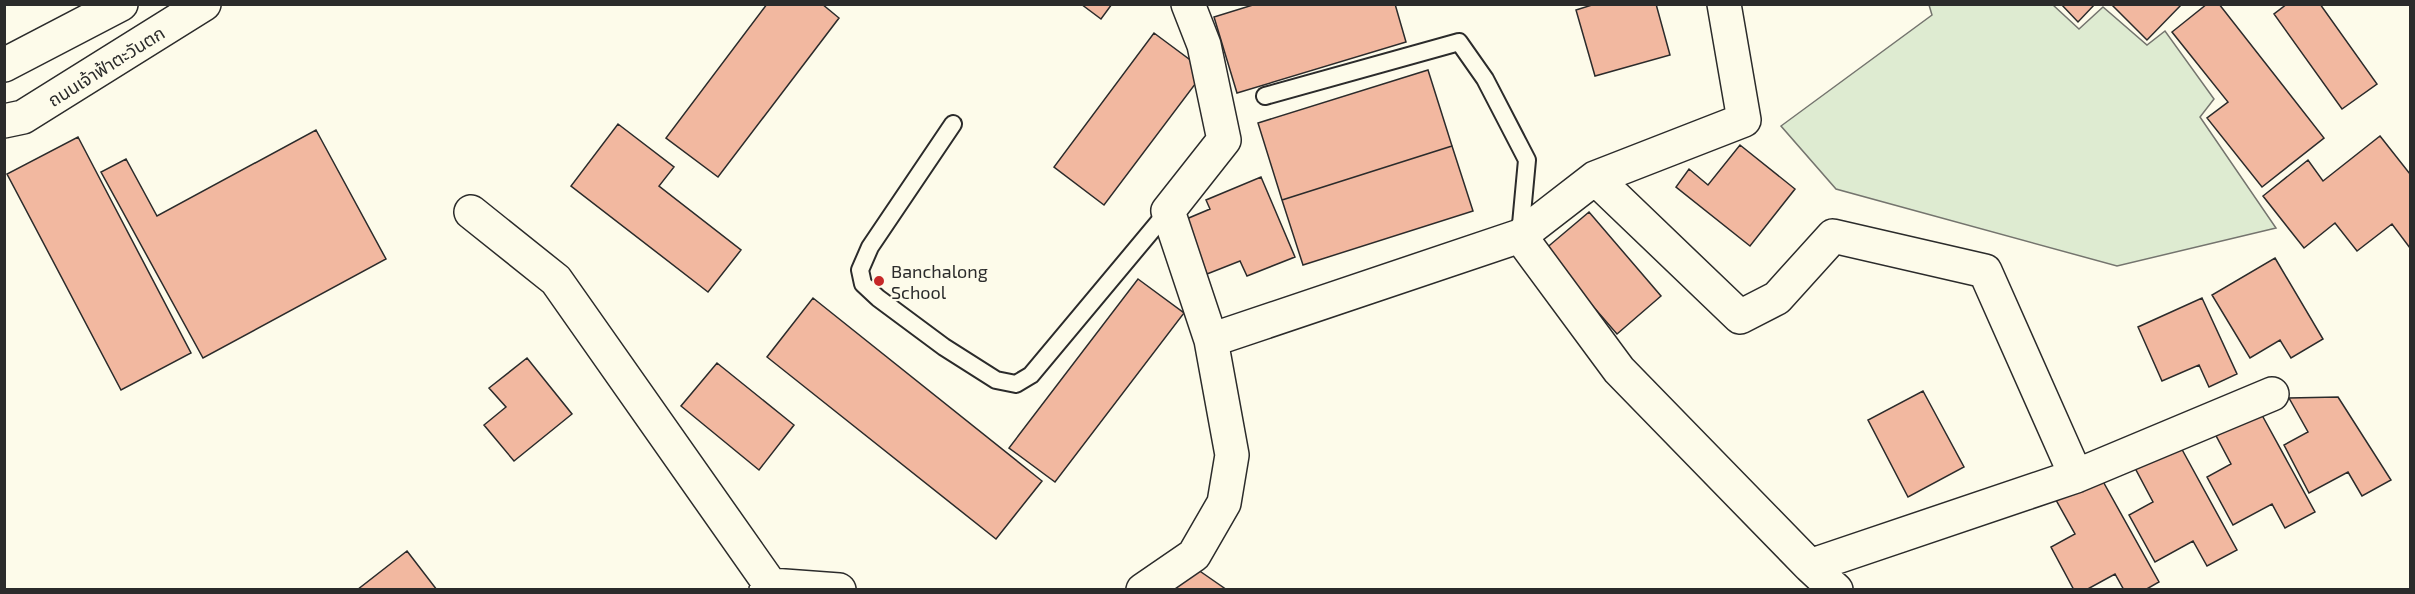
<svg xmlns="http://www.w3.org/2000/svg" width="2415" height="594" viewBox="0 0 2415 594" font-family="'Exo 2','Noto Sans Thai',sans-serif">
	<rect width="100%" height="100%" fill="#fdfbea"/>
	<path fill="#deebd1" stroke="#74746e" stroke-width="1.5" d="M1929,5H2053L2079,29L2103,7L2147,45L2165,31L2214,99L2200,117L2276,228L2117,266L1836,189L1781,126L1932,15Z"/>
	<path fill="#f2b8a0" stroke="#2b2b2b" stroke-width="1.5" d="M767,4H822L839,18L718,177L666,138Z
		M1081,4H1112L1101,19Z
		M1256,4H1395L1406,42L1237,93L1214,17Z
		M1595,4H1656L1670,55L1595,76L1576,10Z
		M2061,4H2095L2078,22Z
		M2111,4H2182L2147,40Z
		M2207,4H2219L2324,138L2262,187L2207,118L2228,102L2172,32Z
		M2287,4H2320L2377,84L2342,109L2274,14Z
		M1154,33L1205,71L1104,205L1054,167Z
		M1428,70L1452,146L1282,200L1258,123Z
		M618,124L674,167L659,186L741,250L708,292L571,186Z
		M316,130L386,259L203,358L101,172L126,159L157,216Z
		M2380,136L2410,174V248L2392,224L2357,251L2335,223L2304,248L2263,196L2308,160L2323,181Z
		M78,137L191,353L121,390L7,174Z
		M1740,145L1795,189L1750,246L1676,187L1689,169L1708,185Z
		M1452,146L1473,211L1303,265L1282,200Z
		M1261,177L1295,257L1247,276L1240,261L1207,274L1184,220L1210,209L1206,200Z
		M1589,212L1661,296L1617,334L1544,250Z
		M2275,258L2323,339L2291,358L2280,340L2250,358L2212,295Z
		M1138,279L1184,313L1055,482L1009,448Z
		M813,298L1042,481L996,539L767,357Z
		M2202,298L2237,374L2209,387L2199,365L2162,381L2138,327Z
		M527,358L572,414L514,461L484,425L506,407L489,388Z
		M717,363L794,425L759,470L681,406Z
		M1923,391L1964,467L1908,497L1868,420Z
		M2338,397L2391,480L2362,496L2348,472L2309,493L2284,445L2308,432L2289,398Z
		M2257,406L2315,512L2285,528L2272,504L2233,525L2207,477L2231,464L2213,430Z
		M2179,444L2237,550L2207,566L2193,541L2155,562L2129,515L2153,502L2135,468Z
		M2100,476L2159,582L2145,590H2124L2115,574L2086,590H2074L2051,547L2075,534L2056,500Z
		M407,551L437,590H357Z
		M1191,565L1227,590H1173Z"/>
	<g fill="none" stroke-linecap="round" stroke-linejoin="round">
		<defs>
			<path id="lane" d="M1265,96L1459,42L1485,79L1527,160L1520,235
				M953,124L870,247L860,270L863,284L878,298L944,347L996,380L1016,384L1031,375L1168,211"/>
			<path id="street" d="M1595,178L1740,317L1777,298L1833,236L1985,271L2076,476
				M471,212L556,280L774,590
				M1520,236L1619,370L1810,566L1836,590
				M1211,340L1520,236L1595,178L1744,120L1724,4
				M1810,566L2076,476L2272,394
				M766,590L771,585L839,590
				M1143,590L1194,555L1224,503L1232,455L1211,340L1168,211L1224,140L1204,45L1188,4"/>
			<path id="secondary" d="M4,65L121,4
				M4,121L23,117L204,4"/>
		</defs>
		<use href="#lane" stroke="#2b2b2b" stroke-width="20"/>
		<use href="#street" stroke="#2b2b2b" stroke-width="36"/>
		<use href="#secondary" stroke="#2b2b2b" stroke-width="36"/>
		<use href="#lane" stroke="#fdfbea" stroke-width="16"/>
		<use href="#street" stroke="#fdfbea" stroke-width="33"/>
		<use href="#secondary" stroke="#fdfbea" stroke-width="33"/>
	</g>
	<circle fill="#c62828" stroke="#fdfbea" stroke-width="2" cx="879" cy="281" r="6"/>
	<g text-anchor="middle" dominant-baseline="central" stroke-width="4.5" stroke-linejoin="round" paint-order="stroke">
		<g font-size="18" fill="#2b2b2b" stroke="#fdfbea">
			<text transform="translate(106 66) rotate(-32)">ถนนเจ้าฟ้าตะวันตก</text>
		</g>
		<g font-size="18" fill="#2b2b2b" stroke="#fdfbea" text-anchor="start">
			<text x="891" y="271">Banchalong<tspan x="891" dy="21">School</tspan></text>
		</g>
	</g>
	<rect width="2415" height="594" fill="none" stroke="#2b2b2b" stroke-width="12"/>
</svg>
